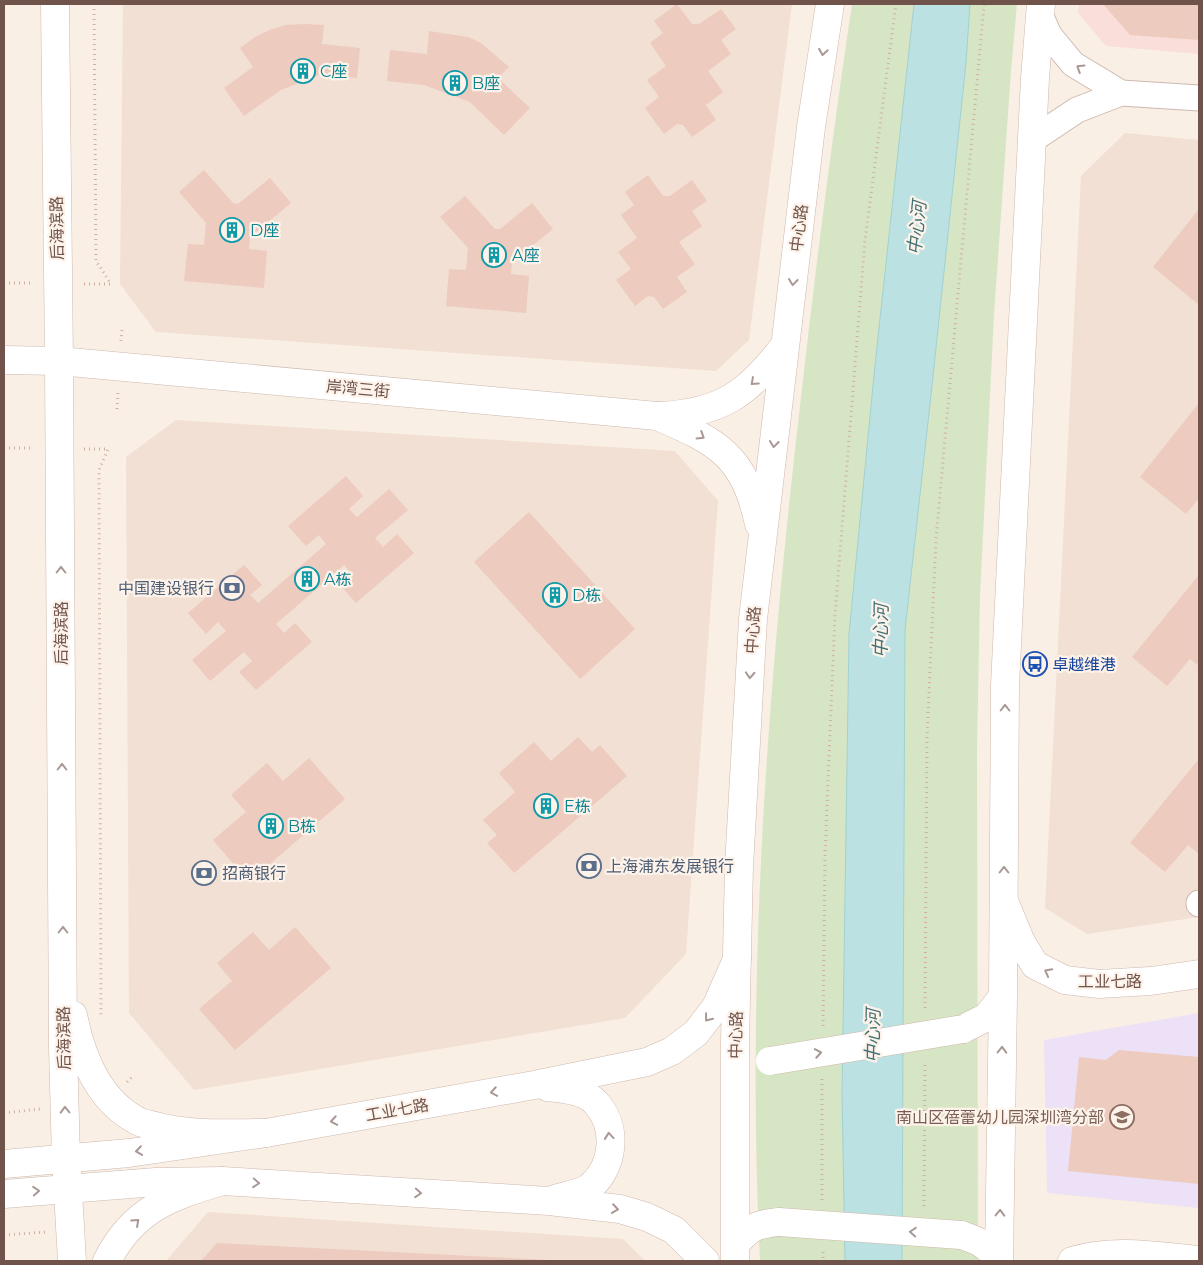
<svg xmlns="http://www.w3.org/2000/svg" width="1203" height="1265" viewBox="0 0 1203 1265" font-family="Montserrat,'Noto Sans SC',sans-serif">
	<rect width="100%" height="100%" fill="#faefe4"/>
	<path fill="#f1e0d3" d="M123,4H792L749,340L716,371L156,332L120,284Z
		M1125,133L1199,140V917L1087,934L1045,908L1081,176Z
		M176,420L675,451L718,501L686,954L625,1018L194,1090L129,1013L126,457Z
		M208,1212L623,1239L645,1261H166Z"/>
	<path fill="#f9ded9" d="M1079,4H1199V54L1106,46L1078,13Z"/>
	<path fill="#ece1f6" d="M1199,1013V1208L1047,1193L1044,1040Z"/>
	<path fill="#d6e6c4" d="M852,4H1017L1011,71L994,315L980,595L977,748L978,1261H760C746,976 767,690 800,406C815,272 832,138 852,4Z"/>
	<path fill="#bbe1e2" stroke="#a2d1d2" d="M914,4H970L966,63L932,386L905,630L902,1261H845L842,1094L849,634L875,365Z"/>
	<path fill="#edcbbe" d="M677,4L692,24H699L721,9L736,29L721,40L731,54L708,71L723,92L706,105L716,120L692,137L683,125L677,124L664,134L645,108L659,97L647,80L666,66L650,43L663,33L654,21Z
		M1103,4H1199V40L1130,35Z
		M305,24L324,25L322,44L360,48L357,78L319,75L281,90L244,116L224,88L253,67L240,48L255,37L272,29L286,25Z
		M429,31L468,37L481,43L509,67L498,78L530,108L504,135L470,102L424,85L387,81L390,50L427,54Z
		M204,170L233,203L238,204L270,178L291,203L250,237L249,249L267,251L264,288L184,281L188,244L204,245L206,223L179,192Z
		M648,175L663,196H670L692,180L707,201L692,211L702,226L679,242L695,264L677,277L687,292L663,309L654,297L648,296L635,306L616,280L631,269L618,252L637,238L621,215L634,205L625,192Z
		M465,196L495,229H500L532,203L553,229L512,262L511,274L529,276L526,313L446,306L449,269L466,270L468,248L440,217Z
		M1199,209V305L1153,267Z
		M1199,403V498L1186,514L1140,477Z
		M346,476L363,496L349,509L357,517L389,489L408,510L375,538L383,547L397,534L414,553L356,603L340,585L352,574L344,565L276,624L284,633L295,623L312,642L256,690L239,672L252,661L244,652L210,681L192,660L226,631L218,622L206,634L188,613L244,565L262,585L250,595L258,603L326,544L319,535L306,546L288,526Z
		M529,512L635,629L580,679L474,562Z
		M1199,575V666L1190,659L1167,686L1132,657Z
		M578,737L592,752L600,745L627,776L514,873L487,843L497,835L483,820L515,792L499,773L534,742L551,761Z
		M309,758L345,799L249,882L213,840L246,812L231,795L267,763L283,781Z
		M1199,759V854L1188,845L1165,872L1130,843Z
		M295,927L331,968L235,1050L199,1009L232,981L217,963L253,932L269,950Z
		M1119,1050L1199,1057V1184L1068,1171L1079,1057L1106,1060Z
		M217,1243L549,1260V1261H201Z"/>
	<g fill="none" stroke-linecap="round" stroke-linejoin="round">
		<defs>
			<path id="minor" d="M1040,14L1049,35L1073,64L1121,93
				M1032,140L1077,110L1121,93L1199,98
				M1199,903V904"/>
			<path id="tertiary" d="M4,360L59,361L657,416
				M1004,901L1021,942L1035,965L1065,980L1099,984L1151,981L1199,974
				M547,1087C563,1089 585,1090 596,1103C618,1127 614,1166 591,1186C585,1192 565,1196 555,1199
				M4,1164L129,1153L266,1133L534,1085L647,1062L672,1051L696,1033L716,1007L737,959
				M4,1194L156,1182L222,1181L549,1201L620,1209L647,1217L674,1230L705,1261
				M1072,1261C1112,1248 1158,1256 1199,1260"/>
			<path id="secondary" d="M55,4L59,361L63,1048L66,1158L72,1261
				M657,416C718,442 744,455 759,524
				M660,416C722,413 749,393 785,345
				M73,1015C81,1056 97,1099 136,1120C140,1123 146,1124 151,1125C188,1136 227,1133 266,1133
				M963,1029L987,1017L1003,996
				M961,1235C980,1241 988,1245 999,1261
				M735,1244C751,1227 756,1224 779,1222
				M107,1261C133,1209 170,1197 222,1181
				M735,1261V1043L739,866L753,619L811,127L830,4
				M999,1261L1003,996L1005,685L1035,78L1041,4"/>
		</defs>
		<use href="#minor" stroke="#cdb8af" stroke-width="27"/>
		<use href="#tertiary" stroke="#cdb8af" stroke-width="29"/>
		<use href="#secondary" stroke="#cfb7ac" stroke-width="29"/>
		<path stroke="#d1aea2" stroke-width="3" stroke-dasharray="1 4" stroke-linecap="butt" d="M94,4L96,261L111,284
			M4,283H33
			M84,284H110
			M121,341L122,329
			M117,409L118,392
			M4,448H33
			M84,449H108L99,470L101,1015
			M925,1008L927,737L936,539L984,4
			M823,1026L825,855L835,615L865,240L896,4
			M822,1079V1201
			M127,1082L132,1077
			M4,1113L40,1109
			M924,1206L925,1062
			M4,1235L46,1232
			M823,1252V1261"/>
		<use href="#minor" stroke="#fff" stroke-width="25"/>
		<use href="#tertiary" stroke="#fff" stroke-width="28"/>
		<use href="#secondary" stroke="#fff" stroke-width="28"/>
		<defs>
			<path id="secondary-bridge" d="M770,1061L963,1029
				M779,1222L961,1235"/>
		</defs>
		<use href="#secondary-bridge" stroke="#cfb7ac" stroke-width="29" stroke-linecap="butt"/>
		<use href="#secondary-bridge" stroke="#fff" stroke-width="28"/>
	</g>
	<defs><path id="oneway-chevron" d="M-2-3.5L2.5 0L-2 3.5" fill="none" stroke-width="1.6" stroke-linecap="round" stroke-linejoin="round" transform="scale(1.25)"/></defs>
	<g stroke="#a99894">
		<use href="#oneway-chevron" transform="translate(823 52) rotate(99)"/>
		<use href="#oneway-chevron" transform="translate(1080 68) rotate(-148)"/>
		<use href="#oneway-chevron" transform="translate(793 282) rotate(97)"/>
		<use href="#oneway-chevron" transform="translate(754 382) rotate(138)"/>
		<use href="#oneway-chevron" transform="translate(701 436) rotate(32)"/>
		<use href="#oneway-chevron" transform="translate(774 444) rotate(97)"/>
		<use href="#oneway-chevron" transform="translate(61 570) rotate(-90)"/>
		<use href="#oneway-chevron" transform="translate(750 675) rotate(93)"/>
		<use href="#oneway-chevron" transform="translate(1005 708) rotate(-90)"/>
		<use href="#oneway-chevron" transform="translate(62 767) rotate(-90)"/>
		<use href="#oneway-chevron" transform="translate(1004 870) rotate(-90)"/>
		<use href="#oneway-chevron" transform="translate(63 930) rotate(-90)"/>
		<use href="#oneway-chevron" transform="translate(1048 972) rotate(-152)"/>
		<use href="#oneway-chevron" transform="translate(708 1018) rotate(128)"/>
		<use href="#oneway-chevron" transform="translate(1002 1050) rotate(-89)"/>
		<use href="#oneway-chevron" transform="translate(818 1053) rotate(-10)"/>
		<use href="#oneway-chevron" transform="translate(494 1092) rotate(170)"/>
		<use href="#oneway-chevron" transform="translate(65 1110) rotate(-92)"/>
		<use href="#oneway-chevron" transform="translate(334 1121) rotate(170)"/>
		<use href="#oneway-chevron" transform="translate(609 1136) rotate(-95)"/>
		<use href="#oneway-chevron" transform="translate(139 1151) rotate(172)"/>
		<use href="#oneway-chevron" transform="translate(256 1183) rotate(4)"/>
		<use href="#oneway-chevron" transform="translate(36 1191) rotate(-5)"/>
		<use href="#oneway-chevron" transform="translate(418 1193) rotate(4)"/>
		<use href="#oneway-chevron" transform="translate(615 1209) rotate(8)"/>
		<use href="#oneway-chevron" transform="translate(1000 1213) rotate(-89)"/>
		<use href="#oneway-chevron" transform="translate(136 1222) rotate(-42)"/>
		<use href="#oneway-chevron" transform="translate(913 1232) rotate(-176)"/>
	</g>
	<defs>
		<symbol id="building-ring" viewBox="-11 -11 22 22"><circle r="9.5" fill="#fdf3ea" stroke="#0f9aa8" stroke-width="1.5"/><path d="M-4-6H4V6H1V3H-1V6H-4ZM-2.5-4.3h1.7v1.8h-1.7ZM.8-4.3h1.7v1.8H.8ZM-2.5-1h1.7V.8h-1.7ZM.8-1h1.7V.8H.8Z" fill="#0f9aa8"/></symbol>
		<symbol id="bank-ring" viewBox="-11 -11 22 22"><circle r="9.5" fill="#fdf3ea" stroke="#5c6f8a" stroke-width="1.5"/><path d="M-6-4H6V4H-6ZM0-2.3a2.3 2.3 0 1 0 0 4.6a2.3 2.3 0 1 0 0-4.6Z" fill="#5c6f8a"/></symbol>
		<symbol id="bus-ring" viewBox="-11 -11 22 22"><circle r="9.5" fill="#fdf3ea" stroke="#1a4fb4" stroke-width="1.5"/><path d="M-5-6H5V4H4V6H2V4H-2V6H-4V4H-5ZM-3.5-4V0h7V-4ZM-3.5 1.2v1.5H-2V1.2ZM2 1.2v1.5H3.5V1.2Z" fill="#1a4fb4"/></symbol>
		<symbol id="school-ring" viewBox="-11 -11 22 22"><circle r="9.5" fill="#fdf3ea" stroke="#8d6e63" stroke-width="1.5"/><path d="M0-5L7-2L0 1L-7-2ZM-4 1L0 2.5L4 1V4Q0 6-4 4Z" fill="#8d6e63"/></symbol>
	</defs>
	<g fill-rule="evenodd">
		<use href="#building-ring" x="289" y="57" width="28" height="28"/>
		<use href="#building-ring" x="441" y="69" width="28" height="28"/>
		<use href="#building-ring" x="218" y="216" width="28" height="28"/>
		<use href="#building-ring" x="480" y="241" width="28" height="28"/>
		<use href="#building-ring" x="293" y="565" width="28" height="28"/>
		<use href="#bank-ring" x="218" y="574" width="28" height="28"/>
		<use href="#building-ring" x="541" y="581" width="28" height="28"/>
		<use href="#bus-ring" x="1021" y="650" width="28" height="28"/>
		<use href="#building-ring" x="532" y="792" width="28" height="28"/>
		<use href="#building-ring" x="257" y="812" width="28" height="28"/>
		<use href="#bank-ring" x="575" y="852" width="28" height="28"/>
		<use href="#bank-ring" x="190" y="859" width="28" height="28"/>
		<use href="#school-ring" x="1108" y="1103" width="28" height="28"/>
	</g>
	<g text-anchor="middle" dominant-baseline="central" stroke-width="4.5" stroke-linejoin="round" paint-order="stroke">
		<g font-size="16" fill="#0d838f" stroke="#fdf3ea" text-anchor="start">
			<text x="320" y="71">C座</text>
			<text x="472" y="83">B座</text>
			<text x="250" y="230">D座</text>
			<text x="512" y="255">A座</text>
			<text x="324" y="579">A栋</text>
			<text x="572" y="595">D栋</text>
			<text x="564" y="806">E栋</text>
			<text x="288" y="826">B栋</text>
		</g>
		<g font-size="16" fill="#70544c" stroke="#fdf3ea">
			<text transform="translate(57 228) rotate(-91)">后海滨路</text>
			<text transform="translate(799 228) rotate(-83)">中心路</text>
			<text transform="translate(358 389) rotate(5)">岸湾三街</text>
			<text transform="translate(753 630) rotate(-86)">中心路</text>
			<text transform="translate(61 633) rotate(-90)">后海滨路</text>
			<text x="1110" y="981">工业七路</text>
			<text transform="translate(736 1035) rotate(-89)">中心路</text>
			<text transform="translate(64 1038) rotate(-91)">后海滨路</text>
			<text transform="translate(397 1110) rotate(-10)">工业七路</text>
		</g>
		<g font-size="16" fill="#4e5e75" stroke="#fdf3ea" text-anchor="start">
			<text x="214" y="588" text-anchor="end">中国建设银行</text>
			<text x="606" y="866">上海浦东发展银行</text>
			<text x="222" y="873">招商银行</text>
		</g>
		<g font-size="16" fill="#164399" stroke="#fdf3ea" text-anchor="start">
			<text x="1052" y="664">卓越维港</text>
		</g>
		<g font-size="16" fill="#785e54" stroke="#fdf3ea" text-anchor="end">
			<text x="1104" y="1117">南山区蓓蕾幼儿园深圳湾分部</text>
		</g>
		<g font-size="18" font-style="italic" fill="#427274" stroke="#fdf3ea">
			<text transform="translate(917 228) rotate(-84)">中心河</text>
			<text transform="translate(881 631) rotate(-89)">中心河</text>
			<text transform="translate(873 1036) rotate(-89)">中心河</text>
		</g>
	</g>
	<rect width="1203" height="1265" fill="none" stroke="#70544c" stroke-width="10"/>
</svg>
